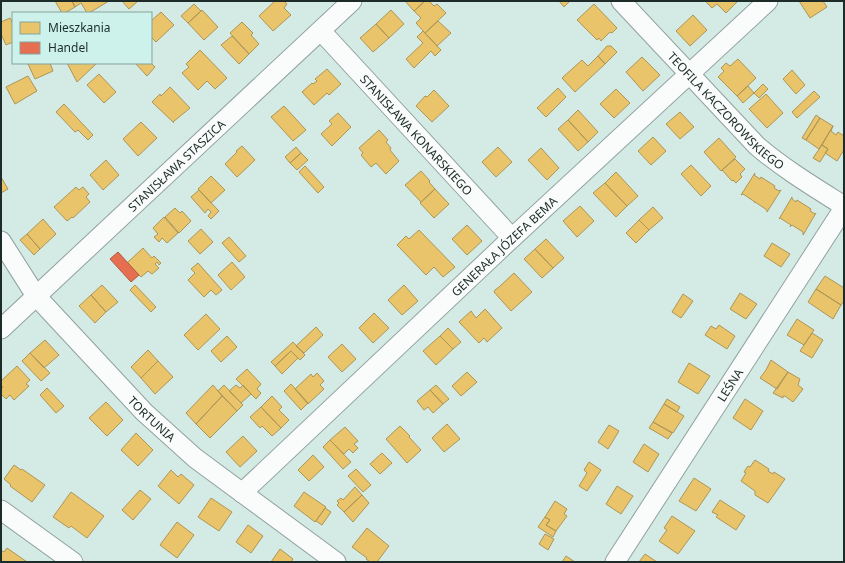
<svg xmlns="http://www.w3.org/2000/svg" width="845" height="563" viewBox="0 0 845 563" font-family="'Noto Sans',sans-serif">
	<rect width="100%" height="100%" fill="#d4eae5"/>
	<path fill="#e9c46a" stroke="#ac9656" d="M55,1H72L75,7L65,13H62Z
		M72,1H109L89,13H87L81,3L75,7Z
		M122,1H138L129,9Z
		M275,1H284L287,4L284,8L291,15L273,31L259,16Z
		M405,1H425L414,11Z
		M425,1H429L434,6L437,4L446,13L425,33L416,23L421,18L414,11Z
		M559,1H570L564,7Z
		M705,1H738L726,13L717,4L712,8Z
		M799,1H823L827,7L810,18Z
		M194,4L201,11L188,23L181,16Z
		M594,4L617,28L612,33L610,32L601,41L599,38L597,40L577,20Z
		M202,10L218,27L204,40L188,23Z
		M391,10L404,24L389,38L376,24Z
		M161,12L174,25L156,42L151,37V21Z
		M693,15L707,30L690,46L676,31Z
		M10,18L13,24V42L6,45L1,34V22Z
		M438,21L451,33L437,46L425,33Z
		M242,22L253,33L251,35L259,44L249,54L230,33Z
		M376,24L389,38L373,52L360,38Z
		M423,31L441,50L435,56L431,51L414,68L406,59L423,43L417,37Z
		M232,36L249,54L239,64L221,45Z
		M607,46H611L617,52L605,64L598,56Z
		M200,50L227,78L215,89L207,81L198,90L182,73L189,67L186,64Z
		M598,56L605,64L575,92L562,78L582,60L588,66Z
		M642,57L660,75L643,91L626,72Z
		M738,59L756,78L737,96L718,77L724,71L721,68L726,63L730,66Z
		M30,63H50L53,71L35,79L28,64Z
		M67,63H97L77,82Z
		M135,63H151L155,67L147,76Z
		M327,69L341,84L329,95L327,93L314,105L302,92L312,83L313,84L317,81L315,79Z
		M792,70L805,85L796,94L783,79Z
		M99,74L116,92L104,103L87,85Z
		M28,76L37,91L15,104L6,87Z
		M763,84L768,89L759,98L754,93Z
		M748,86L754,93L743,103L737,96Z
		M170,87L190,108L173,122L174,123L152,102L160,94L161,96Z
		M558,88L566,97L546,117L537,108Z
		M616,89L630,103L614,118L600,104Z
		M434,90L449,106L432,122L416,106L425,96L427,97Z
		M814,91L820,97L797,118L792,112Z
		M766,94L783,113L767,128L749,109Z
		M64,104L93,135L88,140L78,130L75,132L56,112Z
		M284,106L306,130L293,141L271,117Z
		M578,110L598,132L588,142L568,120Z
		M680,112L694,127L680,139L666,124Z
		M338,113L351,127L332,146L321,134L332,124L329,121Z
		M816,115L820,118L806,140L802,138Z
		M820,118L833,126L819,149L806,140Z
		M568,120L588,142L578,151L558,129Z
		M141,122L157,138L138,156L123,139Z
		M833,126L831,131L836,135L838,132L844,136V150L837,161L825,153L828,149L822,145Z
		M379,130L388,140L386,142L391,148L390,150L399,161L386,174L376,163L371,167L361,155L363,153L359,148Z
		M653,137L666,151L651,165L638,151Z
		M719,138L736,157L721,171L704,152Z
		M822,145L828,149L820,162L813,158Z
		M242,146L255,160L237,177L225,164L237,152L236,151Z
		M296,147L301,153L290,163L285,157Z
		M498,147L512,162L496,177L482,162Z
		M541,148L559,168L547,180L528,160Z
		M301,153L308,160L297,170L290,163Z
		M735,159L745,169L740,174L742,177L736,183L733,180L732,181L722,170Z
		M106,160L119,175L103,190L90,175Z
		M691,165L711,186L701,196L681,174Z
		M305,166L324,187L318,193L299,172Z
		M421,171L430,181L429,182L435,189L421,202L405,185Z
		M616,172L638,196L627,206L605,183Z
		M755,173L754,175L760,179L761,177L775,186L774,188L779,191L781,190L767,212V210L755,202L754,203L755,202L743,194L741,195Z
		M211,176L225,190L211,203L198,189Z
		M1,177L8,189L1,193Z
		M605,183L627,206L616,217L593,193Z
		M76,187L79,190L83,187L89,194L86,197L90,202L73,218L72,217L67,221L54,207Z
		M435,189L449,204L434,218L420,203Z
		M199,190L219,211L211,219L208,216L211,212L208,209L205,213L191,197Z
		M792,197V199L796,202L797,200L811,209L810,211L815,214L816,213L803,235V232L792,225L790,227L791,225L780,218L779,219Z
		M580,206L594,221L577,237L563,221Z
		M653,207L663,218L649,230L639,220Z
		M175,208L180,213L182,211L191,221L179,233L165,217Z
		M164,217L178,233L167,243L162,238L159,242L154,237L158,234L153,228Z
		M43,219L56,234L40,249L27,234Z
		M639,220L649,230L636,243L626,233Z
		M467,225L482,241L467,255L452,239Z
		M201,229L213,242L200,254L188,241Z
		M419,230L455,267L443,277L434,267L426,275L397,245L406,236L409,239Z
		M27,234L40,249L34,255L20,240Z
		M229,237L246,256L239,262L222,243Z
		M546,239L564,258L553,268L535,249Z
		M772,243L790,254L781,267L764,256Z
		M143,248L152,258L154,256L161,263L159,265L157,262L155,264L159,268L152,274L148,271L141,277L127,263Z
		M535,249L553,268L542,278L524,259Z
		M232,262L245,277L231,290L218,275Z
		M198,263L222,290L216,295L211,290L204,297L188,280L195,273L191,269Z
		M514,273L532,292L511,311L494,292L495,290L499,287Z
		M825,276L844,288V301L841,305L816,289Z
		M102,285L118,302L106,312L91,295Z
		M135,285L156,307L151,312L130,290Z
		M404,285L418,301L402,315L388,300Z
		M816,289L841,305L833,319L808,302Z
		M740,293L757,304L746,319L730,309Z
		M683,294L693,301L681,318L672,312Z
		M91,295L106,312L95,323L79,306Z
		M485,309L502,328L487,342L484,338L479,343L459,322L471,311L476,318Z
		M374,313L389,328L373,343L359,328Z
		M206,314L220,329L198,350L184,335Z
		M797,319L814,330L804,345L787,335Z
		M719,325L735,336L727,349L705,335L711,326L716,329Z
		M316,327L323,335L304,353L296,346Z
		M448,328L461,342L453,349L440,336Z
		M812,333L823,340L812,358L800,351Z
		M227,336L237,347L221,362L211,351Z
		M440,336L453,349L436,365L423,351Z
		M45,340L59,355L44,368L30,353Z
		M293,342L305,355L300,360L291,351L275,366L271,362Z
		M342,344L356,359L342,372L328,357Z
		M148,350L158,361L141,378L131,367Z
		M291,351L298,358L282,374L275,366Z
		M30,353L50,373L41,381L22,361Z
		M771,360L788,372L777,389L760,378L766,370Z
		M158,361L173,377L155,394L141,378Z
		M689,363L710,376L698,394L678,382Z
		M17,366L30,380L26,384L29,386L14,400L10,395L6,399L1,394V389L3,387L1,386V381Z
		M247,369L261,384L257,389L261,393L256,399L236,379Z
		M467,372L477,382L461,396L452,386Z
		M788,372L800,379L798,385L803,389L793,402L785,396H783V398L773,393Z
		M317,373L324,381L320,385L324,389L308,404L295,389L311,374L313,377Z
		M291,384L308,403L301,410L284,391Z
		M213,385L222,396L196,424L186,413Z
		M224,385L243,405L237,411L218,391Z
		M236,385L240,388L243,385L251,394L241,403L229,391Z
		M436,385L449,399L443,404L430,390Z
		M47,388L64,406L56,413L40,395Z
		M430,390L443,404L433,413L428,407L424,410L417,401Z
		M222,396L237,411L210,438L196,424Z
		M272,396L282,407L279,410L289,420L281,428L261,407Z
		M667,399L680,407L677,412L664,404Z
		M745,399L763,411L751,430L733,418Z
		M106,402L123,420L107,436L89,418Z
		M664,404L684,416L673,433L653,422Z
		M261,407L281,428L272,436L262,426L260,428L250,417Z
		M653,422L672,433L668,439L649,428Z
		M447,424L460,439L444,452L432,438Z
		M609,425L619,431L608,449L598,442Z
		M400,426L410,436L409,437L421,450L407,463L386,439Z
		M345,427L358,441L354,444L358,448L353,453L349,449L344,454L330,440Z
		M136,433L153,450L138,466L121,450Z
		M243,436L257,451L240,467L226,452Z
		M330,440L351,462L343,469L323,447Z
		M644,444L659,454L648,472L633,462Z
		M382,453L392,463L380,474L370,464Z
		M313,455L324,467L309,481L298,470Z
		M755,460L769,469L768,471L773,474L774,472L785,479L768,503L755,495V491L741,481L746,473L744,472L748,466L750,467Z
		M589,462L601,470L587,491L579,486L587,473L584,470Z
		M14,465L21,470L22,469L45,485L32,502L10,486L11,485L4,479Z
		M356,469L371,485L363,492L348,476Z
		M171,470L178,477L181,474L194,485L179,504L158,486Z
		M694,478L711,489L696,511L679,501Z
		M617,486L633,496L621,514L606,504Z
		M355,487L362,495L344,512L337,505L339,503L337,501L341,498L343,500Z
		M140,490L151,499L133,520L122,510Z
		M71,492L104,516L87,538L71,526L69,528L53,517Z
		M304,492L326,507L315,522L294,506Z
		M362,495L369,503L353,522L344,512Z
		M211,498L232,512L219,531L198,517Z
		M720,500L745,516L736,530L716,517L718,515L712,512Z
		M555,501L567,509L564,514L567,516L556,531L546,525L550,520L545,517Z
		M325,508L331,512L322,525L316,521Z
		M672,516L695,531L678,554L659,541L667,530L664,528Z
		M545,517L550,520L546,525L556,531L553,537L538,527Z
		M177,522L194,535L177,558L160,545Z
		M248,525L263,536L251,553L236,542Z
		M367,528L389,546L377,562H370L366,559L367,558L352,547Z
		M545,534L554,539L548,550L539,544Z
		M7,548L27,562H1V550L4,552Z
		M280,549L293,559L291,562H271Z
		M645,554L657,562H639Z
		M566,556L575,562H562Z"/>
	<path fill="#e76f51" stroke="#aa5b45" d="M118,252L139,275L131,282L110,259Z"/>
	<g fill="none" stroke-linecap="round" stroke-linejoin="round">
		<defs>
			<g id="minor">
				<path id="s1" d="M621,1L757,146C784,169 814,187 844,206"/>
				<path id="s2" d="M321,31L512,238"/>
				<path id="s3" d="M1,241L36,296L144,412L195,458L336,562"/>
				<path id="s4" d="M1,329L352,1"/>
				<path id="s5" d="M242,493L512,238L768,1"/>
				<path d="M1,510L73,562"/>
				<path id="s6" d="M615,562L844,208"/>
			</g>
		</defs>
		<use href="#minor" stroke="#91a29f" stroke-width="21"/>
		<use href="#minor" stroke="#f9fcfb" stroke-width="19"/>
	</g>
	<g text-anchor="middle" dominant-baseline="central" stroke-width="4" stroke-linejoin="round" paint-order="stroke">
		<g font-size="12" fill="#1d2c29" stroke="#ccf2eb">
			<text stroke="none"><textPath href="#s1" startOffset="152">TEOFILA KACZOROWSKIEGO</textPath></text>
			<text stroke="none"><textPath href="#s2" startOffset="141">STANISŁAWA KONARSKIEGO</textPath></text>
			<text stroke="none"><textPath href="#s4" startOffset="240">STANISŁAWA STASZICA</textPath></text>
			<text stroke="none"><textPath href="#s5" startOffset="360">GENERAŁA JÓZEFA BEMA</textPath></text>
			<text stroke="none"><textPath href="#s6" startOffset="211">LEŚNA</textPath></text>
			<text stroke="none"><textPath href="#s3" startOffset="234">TORTUNIA</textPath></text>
		</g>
	</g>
	<rect width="845" height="563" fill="none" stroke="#1d2c29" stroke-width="4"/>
	<rect x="12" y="12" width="140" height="52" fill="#ccf2eb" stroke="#86a39d"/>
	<rect x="20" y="22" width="20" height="12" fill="#e9c46a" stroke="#86a39d"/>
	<text x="48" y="32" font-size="12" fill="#1d2c29">Mieszkania</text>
	<rect x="20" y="42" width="20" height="12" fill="#e76f51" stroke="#86a39d"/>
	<text x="48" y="52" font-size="12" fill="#1d2c29">Handel</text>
</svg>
